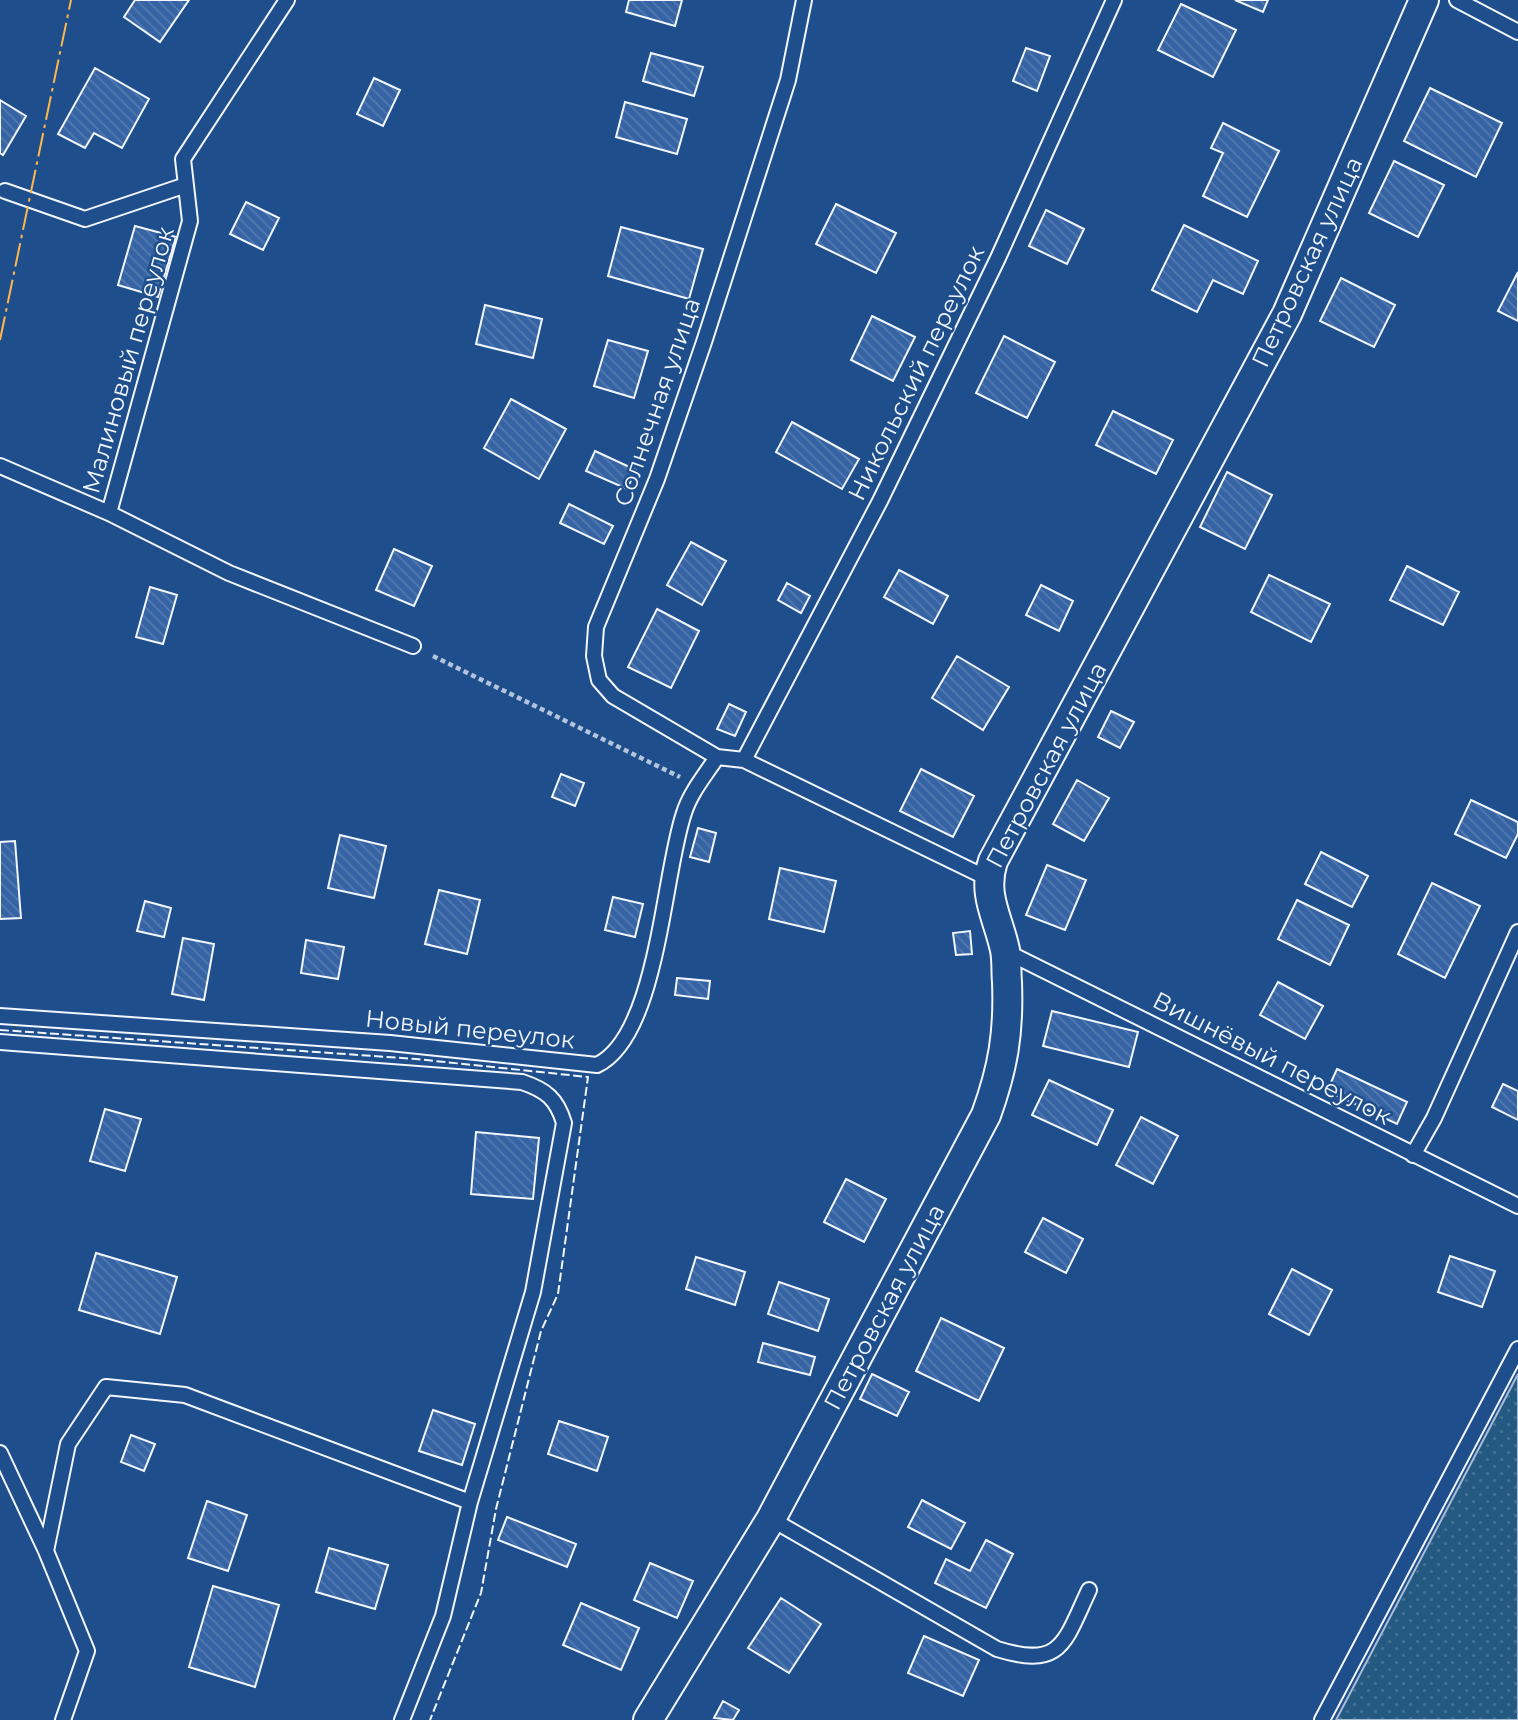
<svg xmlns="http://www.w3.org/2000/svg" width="1518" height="1720" viewBox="0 0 1518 1720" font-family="Montserrat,sans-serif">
	<defs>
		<pattern id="garden-dots" width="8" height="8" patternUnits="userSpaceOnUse" patternTransform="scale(1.75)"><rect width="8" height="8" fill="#245a82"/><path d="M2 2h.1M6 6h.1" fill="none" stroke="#447295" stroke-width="1.8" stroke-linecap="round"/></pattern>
		<pattern id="building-back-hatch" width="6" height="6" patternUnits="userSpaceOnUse" patternTransform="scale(1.75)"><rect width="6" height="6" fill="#3563a3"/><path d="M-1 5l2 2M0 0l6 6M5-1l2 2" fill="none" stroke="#537ab1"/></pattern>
	</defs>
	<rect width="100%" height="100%" fill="#1f4e8c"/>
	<path fill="url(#garden-dots)" stroke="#a8bbd7" stroke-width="2" d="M1518,1374V1720H1336Z"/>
	<path fill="url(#building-back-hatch)" stroke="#f2f6ff" stroke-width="2" d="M135,0H189L160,42L124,17Z
		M629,0H682L675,26L626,12Z
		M1235,0H1268L1263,12Z
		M1181,4L1236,30L1213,77L1158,50Z
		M1026,48L1050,56L1037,91L1013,81Z
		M651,53L703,67L694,96L643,81Z
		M95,68L149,99L122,148L94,133L85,148L58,134Z
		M374,78L400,90L383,126L357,114Z
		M1430,88L1502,123L1476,177L1404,141Z
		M0,100L26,116L3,155L0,153Z
		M625,102L687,119L677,154L616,137Z
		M1223,123L1279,151L1247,217L1203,196L1223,153L1211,148Z
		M1394,161L1444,185L1418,237L1369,213Z
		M246,202L279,218L263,250L230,234Z
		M836,204L896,233L876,273L816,244Z
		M1046,210L1084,229L1067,264L1029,246Z
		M1184,225L1258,261L1243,294L1213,280L1197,312L1152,290Z
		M135,226L176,237L158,297L118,285Z
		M621,227L703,249L689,299L608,276Z
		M1518,272V321L1498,311Z
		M1341,278L1395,305L1374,347L1320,321Z
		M485,305L542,319L533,358L476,344Z
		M872,316L915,337L893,381L851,360Z
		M1004,336L1055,362L1027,418L976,393Z
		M608,340L648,351L634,398L594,386Z
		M511,399L566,429L539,479L484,448Z
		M1113,411L1173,440L1156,474L1096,445Z
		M792,422L859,459L842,489L776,452Z
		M595,451L636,470L627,489L586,471Z
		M1227,472L1272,495L1245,549L1200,527Z
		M569,504L613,526L604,544L560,523Z
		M691,542L726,561L702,605L667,585Z
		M394,549L432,566L414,606L376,590Z
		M1407,566L1459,592L1443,625L1390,600Z
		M899,570L948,596L933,624L884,597Z
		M1269,575L1330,604L1311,642L1251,612Z
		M787,583L810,596L801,613L778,600Z
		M1041,585L1073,601L1059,631L1026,615Z
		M150,587L177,595L163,644L136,637Z
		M657,609L699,631L671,688L628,667Z
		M957,656L1009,687L983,730L932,698Z
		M729,704L746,712L735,736L717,729Z
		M1111,711L1134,722L1120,748L1098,737Z
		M921,769L974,796L953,837L900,811Z
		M561,774L584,783L575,806L552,797Z
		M1077,780L1109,798L1084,841L1053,824Z
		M1471,800L1518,822V834L1506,858L1455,834Z
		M698,828L716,833L709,862L690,857Z
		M340,835L386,846L374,898L328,888Z
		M15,841L21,918L0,919V842Z
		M1321,852L1368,876L1352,907L1305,884Z
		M1047,865L1086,880L1065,930L1026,915Z
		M780,868L836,881L824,932L769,919Z
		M1432,883L1480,906L1445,978L1398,954Z
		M439,890L480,900L467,954L425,944Z
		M613,897L643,904L635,937L605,930Z
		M1297,900L1349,925L1330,965L1278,939Z
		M145,901L171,908L164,937L137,931Z
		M970,931L972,954L956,955L953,933Z
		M183,938L214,944L204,1000L172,994Z
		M306,940L344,947L338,979L301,973Z
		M677,978L710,981L708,999L675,995Z
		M1278,982L1323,1006L1305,1039L1260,1015Z
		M1052,1011L1138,1032L1129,1067L1043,1046Z
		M1337,1069L1407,1102L1397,1124L1327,1091Z
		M1049,1080L1113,1110L1097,1145L1032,1115Z
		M1503,1084L1518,1091V1120L1492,1107Z
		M105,1109L141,1119L125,1171L90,1161Z
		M1141,1117L1178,1136L1153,1184L1116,1165Z
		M476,1132L539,1138L533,1199L471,1194Z
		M846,1179L886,1199L864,1242L824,1222Z
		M1043,1218L1083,1239L1066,1273L1025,1252Z
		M96,1253L177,1277L160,1334L79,1310Z
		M1450,1256L1495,1271L1482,1307L1438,1292Z
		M696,1257L745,1272L735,1305L686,1289Z
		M1292,1269L1332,1290L1309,1335L1269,1314Z
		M779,1282L829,1299L818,1331L768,1314Z
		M941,1318L1004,1348L979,1401L916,1371Z
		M763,1343L815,1357L810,1375L758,1362Z
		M872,1374L909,1392L897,1416L860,1399Z
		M433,1410L475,1424L462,1465L419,1451Z
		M559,1421L608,1437L597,1471L548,1454Z
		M131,1435L155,1444L144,1471L121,1462Z
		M922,1500L965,1523L951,1549L908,1527Z
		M207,1501L247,1515L228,1571L188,1558Z
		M507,1517L576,1544L567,1567L498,1540Z
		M986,1540L1013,1554L986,1608L935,1583L946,1559L970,1571Z
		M329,1548L388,1565L375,1609L316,1592Z
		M650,1563L693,1581L677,1618L634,1600Z
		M213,1586L279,1605L255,1687L189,1667Z
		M781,1598L821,1624L789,1673L748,1648Z
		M581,1603L639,1628L621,1670L563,1645Z
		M924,1636L979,1660L963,1696L908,1673Z
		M723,1701L739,1710L733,1720L714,1718Z"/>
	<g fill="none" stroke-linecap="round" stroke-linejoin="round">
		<defs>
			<path id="service" d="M804,0L788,80L704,342L657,479L596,627L594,656L599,680L613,696L717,757L744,760L987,878
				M1457,0L1518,32
				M5,191L85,219L186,185
				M0,466L109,513L190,221L183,159L287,0
				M109,513L229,573L413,646
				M744,760L880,501L998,258L1114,0
				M1005,951L1518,1206
				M0,1016L390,1043L597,1065C658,1036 663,874 684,813C690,793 706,774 717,757
				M0,1042L522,1082C546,1090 557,1099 564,1123L533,1292L470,1502L443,1616L402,1720
				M1413,1155L1434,1118L1518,932
				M0,1453L46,1551L87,1651L63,1720
				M771,1519L997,1649C1062,1669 1064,1643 1089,1590
				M46,1551L68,1444L106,1387L185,1395L470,1502
				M1322,1720L1518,1349"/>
			<path id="minor" d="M648,1720L771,1519L986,1115C1003,1068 1009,1033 1007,982C1006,972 1007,960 1005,950C998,917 982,895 993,861L1287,314L1424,0"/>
		</defs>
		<use href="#service" stroke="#f2f6ff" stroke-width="18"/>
		<use href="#minor" stroke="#f2f6ff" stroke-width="32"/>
		<path stroke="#b3c4dc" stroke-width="4.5" stroke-dasharray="5 3.5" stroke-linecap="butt" d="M433,656L680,777"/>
		<use href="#service" stroke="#1f4e8c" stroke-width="14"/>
		<use href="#minor" stroke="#1f4e8c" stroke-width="28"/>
		<path stroke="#f2f6ff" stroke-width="2" stroke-dasharray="9 3.5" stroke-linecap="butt" d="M0,1030L416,1059L588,1077L558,1294L541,1331L496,1509L481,1593L430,1720"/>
		<path stroke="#ffb74d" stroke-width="2" stroke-dasharray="24 5 3.5 5" stroke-linecap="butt" d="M0,340L71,0"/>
	</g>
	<g text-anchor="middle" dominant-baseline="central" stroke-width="5" stroke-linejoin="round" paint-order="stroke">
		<g font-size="24" fill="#f2f6ff" stroke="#1f4e8c">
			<text transform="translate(1307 262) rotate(-65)">Петровская улица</text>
			<text transform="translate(128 360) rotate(-74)">Малиновый переулок</text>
			<text transform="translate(916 373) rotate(-64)">Никольский переулок</text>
			<text transform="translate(657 402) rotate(-71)">Солнечная улица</text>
			<text transform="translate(1046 765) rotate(-62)">Петровская улица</text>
			<text transform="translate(470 1029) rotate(6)">Новый переулок</text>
			<text transform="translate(1272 1058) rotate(27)">Вишнёвый переулок</text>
			<text transform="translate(884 1307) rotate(-62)">Петровская улица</text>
		</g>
	</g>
</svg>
